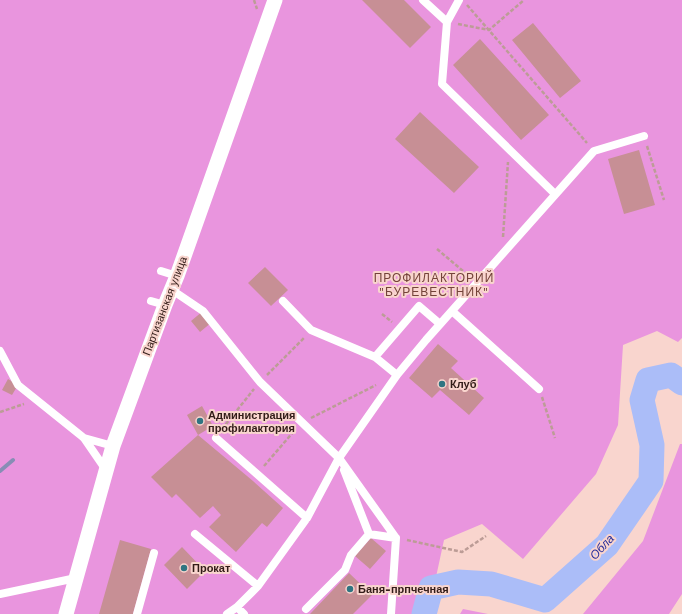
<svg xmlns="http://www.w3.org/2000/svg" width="682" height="614" viewBox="0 0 682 614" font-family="'Work Sans',sans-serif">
	<rect width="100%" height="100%" fill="#f9d5ce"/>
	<path fill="#e995de" d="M0,0H682V338L678,342L657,331L623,345L618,425L596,474L523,559L482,524L444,540L428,614H0Z
		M680,444H682V594L669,614H583L643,541Z
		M463,609L488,614H460Z"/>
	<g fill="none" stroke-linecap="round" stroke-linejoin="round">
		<path stroke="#878db5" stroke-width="4" d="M0,471L13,460"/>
		<path stroke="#abbdf8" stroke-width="25" d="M424,614L431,588L458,582L491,584L545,600L607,545L651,481L652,445L642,400L648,380L671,375L682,383"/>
	</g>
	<path fill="#c78f95" d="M362,0H404L431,27L410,48Z
		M533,23L581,81L560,98L512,40Z
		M480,39L549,115L521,140L453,65Z
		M420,112L479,167L454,193L395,139Z
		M639,150L655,205L624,214L608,159Z
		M265,267L288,290L271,306L248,283Z
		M203,311L212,322L200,332L191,321Z
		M438,344L458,361L451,368L484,398L469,415L440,390L432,398L409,378Z
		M8,379L18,385L12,395L2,390Z
		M202,406L213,426L198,435L253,481L283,508L267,527L262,523L236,552L209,527L221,515L213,506L200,518L176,494L172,498L151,477L198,435L187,415Z
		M371,538L386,551L370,569L355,556Z
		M120,540L151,549L133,614H99Z
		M182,547L205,571L187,589L164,565Z
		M349,573L372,595L353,614H310Z"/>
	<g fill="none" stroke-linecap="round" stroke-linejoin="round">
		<path stroke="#bc9c96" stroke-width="2.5" stroke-dasharray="4 2" stroke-linecap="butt" d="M254,0L257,9
			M467,5L587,143
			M458,24L489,30L524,0
			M647,146L664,200
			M503,237L508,162
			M437,249L469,276
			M382,314L392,322
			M267,375L304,338
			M542,397L555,438
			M0,412L24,404
			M311,418L376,385
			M222,429L254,389
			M264,466L295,430
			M407,540L462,552L486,536"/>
		<path stroke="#fff" stroke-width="8" d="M423,0L447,22L442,84L555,194
			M447,22L459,0
			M161,271L177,276
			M172,290L203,311L260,382L339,458L396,538L391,614
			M151,301L165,305
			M283,301L311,330L375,357L397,375
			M452,311L539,389
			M0,351L18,385L84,438L106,470
			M375,357L419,306L440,324
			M84,438L113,446
			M216,438L307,518
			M195,534L258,586
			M369,534L396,538
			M0,594L76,578
			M237,607L244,614
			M306,609L345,570L351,555L369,534L344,470
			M137,614L154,553
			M227,614L237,607L258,586L307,518L339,458L397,375L426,340L594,151L644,136"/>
		<path stroke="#fff" stroke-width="15" d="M66,614L113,446L165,305L177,276L275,0"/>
	</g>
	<g fill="#2f7582" stroke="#f9d5ce" stroke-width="1.5">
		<circle cx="442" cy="384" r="4"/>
		<circle cx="200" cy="421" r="4"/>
		<circle cx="184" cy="568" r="4"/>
		<circle cx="350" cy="589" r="4"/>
	</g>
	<g text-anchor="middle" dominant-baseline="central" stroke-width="4" stroke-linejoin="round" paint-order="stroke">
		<g font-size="11" fill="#331d19" stroke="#f9d5ce">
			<text transform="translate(165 306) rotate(-69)">Партизанская улица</text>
		</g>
		<g font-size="11" font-weight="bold" fill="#331d19" stroke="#f9d5ce" text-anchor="start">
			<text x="450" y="384">Клуб</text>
			<text x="208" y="415">Администрация<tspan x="208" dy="13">профилактория</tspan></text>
			<text x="192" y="568">Прокат</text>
			<text x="358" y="589">Баня-прпчечная</text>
		</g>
		<g font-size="12" letter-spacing="1" fill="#74433a" stroke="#f9d5ce">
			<text x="434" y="278">ПРОФИЛАКТОРИЙ<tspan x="434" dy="14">"БУРЕВЕСТНИК"</tspan></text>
		</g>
		<g font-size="12" font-style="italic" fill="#262d9b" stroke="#f9d5ce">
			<text transform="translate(602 547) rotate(-47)">Обла</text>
		</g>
	</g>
</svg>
